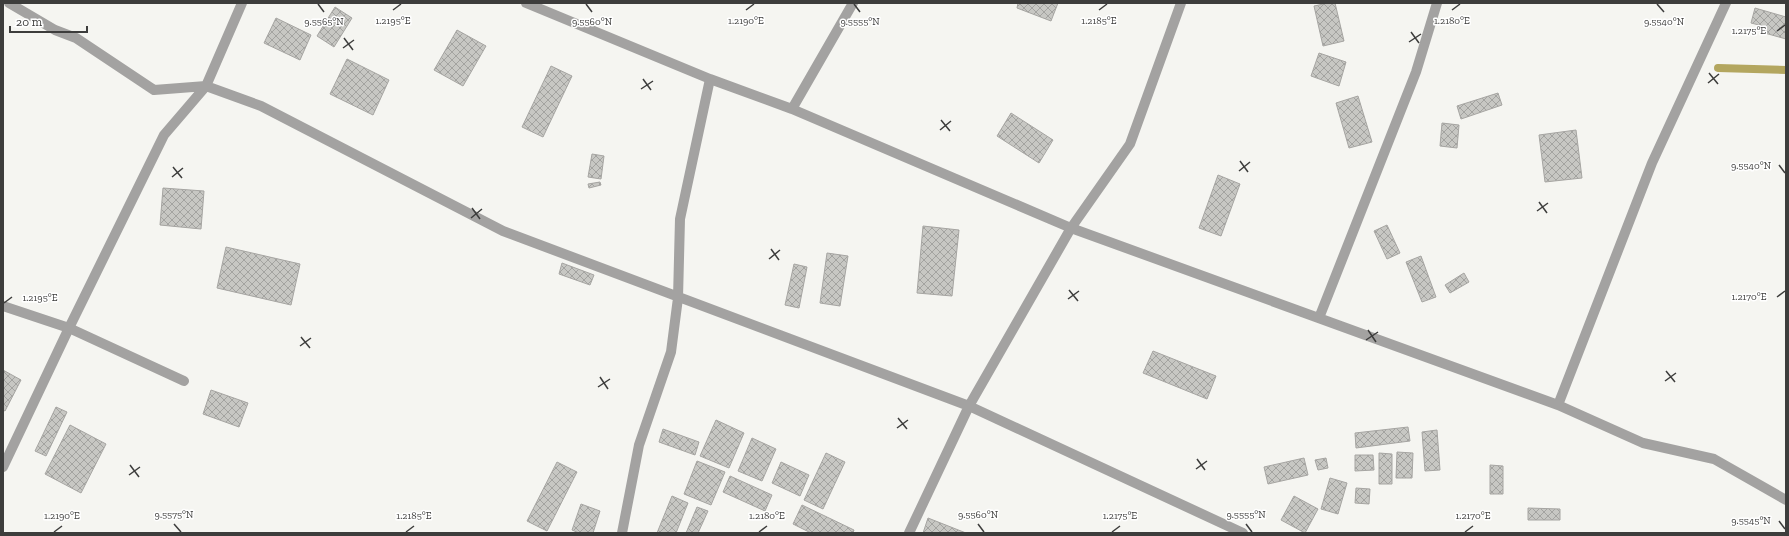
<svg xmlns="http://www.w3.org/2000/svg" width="1789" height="536" viewBox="0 0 1789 536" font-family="'Zilla Slab',serif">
	<defs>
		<pattern id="building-cross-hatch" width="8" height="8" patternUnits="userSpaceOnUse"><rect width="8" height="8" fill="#c7c7c3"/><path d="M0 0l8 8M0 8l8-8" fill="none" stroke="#a3a3a0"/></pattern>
	</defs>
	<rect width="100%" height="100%" fill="#f5f5f1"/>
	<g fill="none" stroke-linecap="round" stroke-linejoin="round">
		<path stroke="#b3a65f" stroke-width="8" d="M1718,68L1786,70"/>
	</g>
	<path fill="url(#building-cross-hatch)" stroke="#a6a5a2" d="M1018,3H1058L1051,21L1017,8Z
		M1328,3H1335L1344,41L1323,46L1314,6Z
		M335,7L352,18L334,47L317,36Z
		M1755,8L1786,17V39L1761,32L1763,26L1751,23Z
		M276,18L311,35L300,60L264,43Z
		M457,30L486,46L463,86L434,70Z
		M1319,53L1346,62L1339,86L1311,76Z
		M347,59L389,80L373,115L330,94Z
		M551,66L572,76L543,137L522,127Z
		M1498,93L1502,105L1461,119L1457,106Z
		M1358,96L1372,142L1349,148L1336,103Z
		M1011,113L1053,140L1039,163L997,136Z
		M1442,123L1459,125L1457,148L1440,146Z
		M1576,130L1582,178L1545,182L1539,135Z
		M592,154L604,156L601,179L588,177Z
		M1218,175L1240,184L1221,236L1199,228Z
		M600,182L601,185L589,188L588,184Z
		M163,188L204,191L201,229L160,225Z
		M1387,225L1400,253L1387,259L1374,231Z
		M923,226L959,230L952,296L917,293Z
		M226,247L300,264L291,305L217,288Z
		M827,253L848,256L840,306L820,303Z
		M1421,256L1436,297L1422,302L1406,262Z
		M562,263L594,275L590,285L559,274Z
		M794,264L807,267L799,308L785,305Z
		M1464,273L1469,282L1450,293L1445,285Z
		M1153,351L1216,376L1207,399L1143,373Z
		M3,370L21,380L5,411L3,410Z
		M211,390L248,403L239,427L203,414Z
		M56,407L67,412L46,456L35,451Z
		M716,420L744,433L729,468L700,456Z
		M70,425L106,444L81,493L45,474Z
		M1408,427L1410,441L1356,448L1355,433Z
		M663,429L699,442L695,455L659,442Z
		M1437,430L1440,470L1425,471L1422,432Z
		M752,438L776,449L762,481L738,471Z
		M1397,452L1413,453L1412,478H1396Z
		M826,453L845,462L823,509L804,500Z
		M1379,453L1392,454V484H1379Z
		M1355,455H1373L1374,470L1355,471Z
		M1304,458L1308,475L1268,484L1264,467Z
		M1326,458L1328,468L1318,470L1315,460Z
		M697,461L725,472L711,505L684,494Z
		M557,462L577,472L547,531L527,521Z
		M781,462L809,475L800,496L772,483Z
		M1490,465L1503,466V494H1490Z
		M730,476L772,495L765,511L723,492Z
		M1330,478L1347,483L1338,514L1321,509Z
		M1356,488L1370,489L1369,504L1355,503Z
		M672,496L688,503L676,533H657Z
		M1294,496L1318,509L1305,533L1281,520Z
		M581,504L600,511L593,533H579L572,530Z
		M802,505L854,530L853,533H811L793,524Z
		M697,507L708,511L698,533H686Z
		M1528,508L1560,509V520H1528Z
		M928,518L966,533H923Z"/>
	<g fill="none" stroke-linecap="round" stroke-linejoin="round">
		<path stroke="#a3a2a1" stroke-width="10" d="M9,3L55,30L76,38L154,90L206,86L261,106L503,231L969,406L1243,533
			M526,3L710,79L680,219L678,298L671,352L639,445L622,533
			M710,79L792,109L1071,228L1558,405L1643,443L1714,459L1786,500
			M792,109L853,3
			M3,306L69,328L164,135L206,86L242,3
			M1319,318L1416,72L1437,3
			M1558,405L1652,163L1726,3
			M3,467L69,328L184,381
			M909,533L969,406L1071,228L1130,144L1181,3"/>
	</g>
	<path fill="none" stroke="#3d3d3c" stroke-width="1.5" d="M318,4L324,12M586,4L592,12M854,4L860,12M1657,4L1664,12M393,10L401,4M746,10L754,4M1099,10L1107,4M1452,10L1460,4M1777,31L1785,25M1411,32L1419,43M344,38L353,50M1409,42L1421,34M343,48L354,40M1709,73L1718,84M643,79L651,90M1708,83L1719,74M641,89L653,81M941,120L950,131M940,130L951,121M1240,161L1248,172M1779,165L1785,173M173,167L182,178M1239,171L1250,162M172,177L183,168M1539,202L1547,213M472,208L480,219M1537,211L1548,203M471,218L482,209M771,249L779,260M769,259L780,250M1069,290L1078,301M1777,297L1785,291M1068,299L1079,291M4,303L12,297M1368,330L1376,342M301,337L310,348M1366,340L1378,332M300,346L311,338M1666,371L1675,382M600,377L608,389M1665,381L1676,373M598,387L610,379M898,418L907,429M897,428L908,420M1197,459L1205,470M130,465L139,477M1196,469L1207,461M129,475L140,467M1779,521L1785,529M174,524L181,532M978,524L984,532M1246,524L1252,532M54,532L62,526M406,532L414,526M759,532L767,526M1112,532L1120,526M1465,532L1473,526"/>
	<g font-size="10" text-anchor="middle" fill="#3d3d3c" stroke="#fff" stroke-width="3" stroke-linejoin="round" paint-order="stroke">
		<text x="393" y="24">1.2195°E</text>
		<text x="746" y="24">1.2190°E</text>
		<text x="1099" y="24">1.2185°E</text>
		<text x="1452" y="24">1.2180°E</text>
		<text x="324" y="25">9.5565°N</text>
		<text x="592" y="25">9.5560°N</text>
		<text x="860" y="25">9.5555°N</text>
		<text x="1664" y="25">9.5540°N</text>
		<text x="1749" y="34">1.2175°E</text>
		<text x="1751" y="169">9.5540°N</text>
		<text x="1749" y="300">1.2170°E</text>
		<text x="40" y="301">1.2195°E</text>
		<text x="174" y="518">9.5575°N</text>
		<text x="978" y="518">9.5560°N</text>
		<text x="1246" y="518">9.5555°N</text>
		<text x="62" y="519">1.2190°E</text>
		<text x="414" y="519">1.2185°E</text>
		<text x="767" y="519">1.2180°E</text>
		<text x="1120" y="519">1.2175°E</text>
		<text x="1473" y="519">1.2170°E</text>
		<text x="1751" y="524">9.5545°N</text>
	</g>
	<rect width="1789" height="536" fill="none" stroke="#3d3d3c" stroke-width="8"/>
	<path d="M10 26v6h77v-6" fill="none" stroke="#3d3d3c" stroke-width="2"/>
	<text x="16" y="26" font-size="12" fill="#3d3d3c" stroke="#ffffff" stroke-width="3" paint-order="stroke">20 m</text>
</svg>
